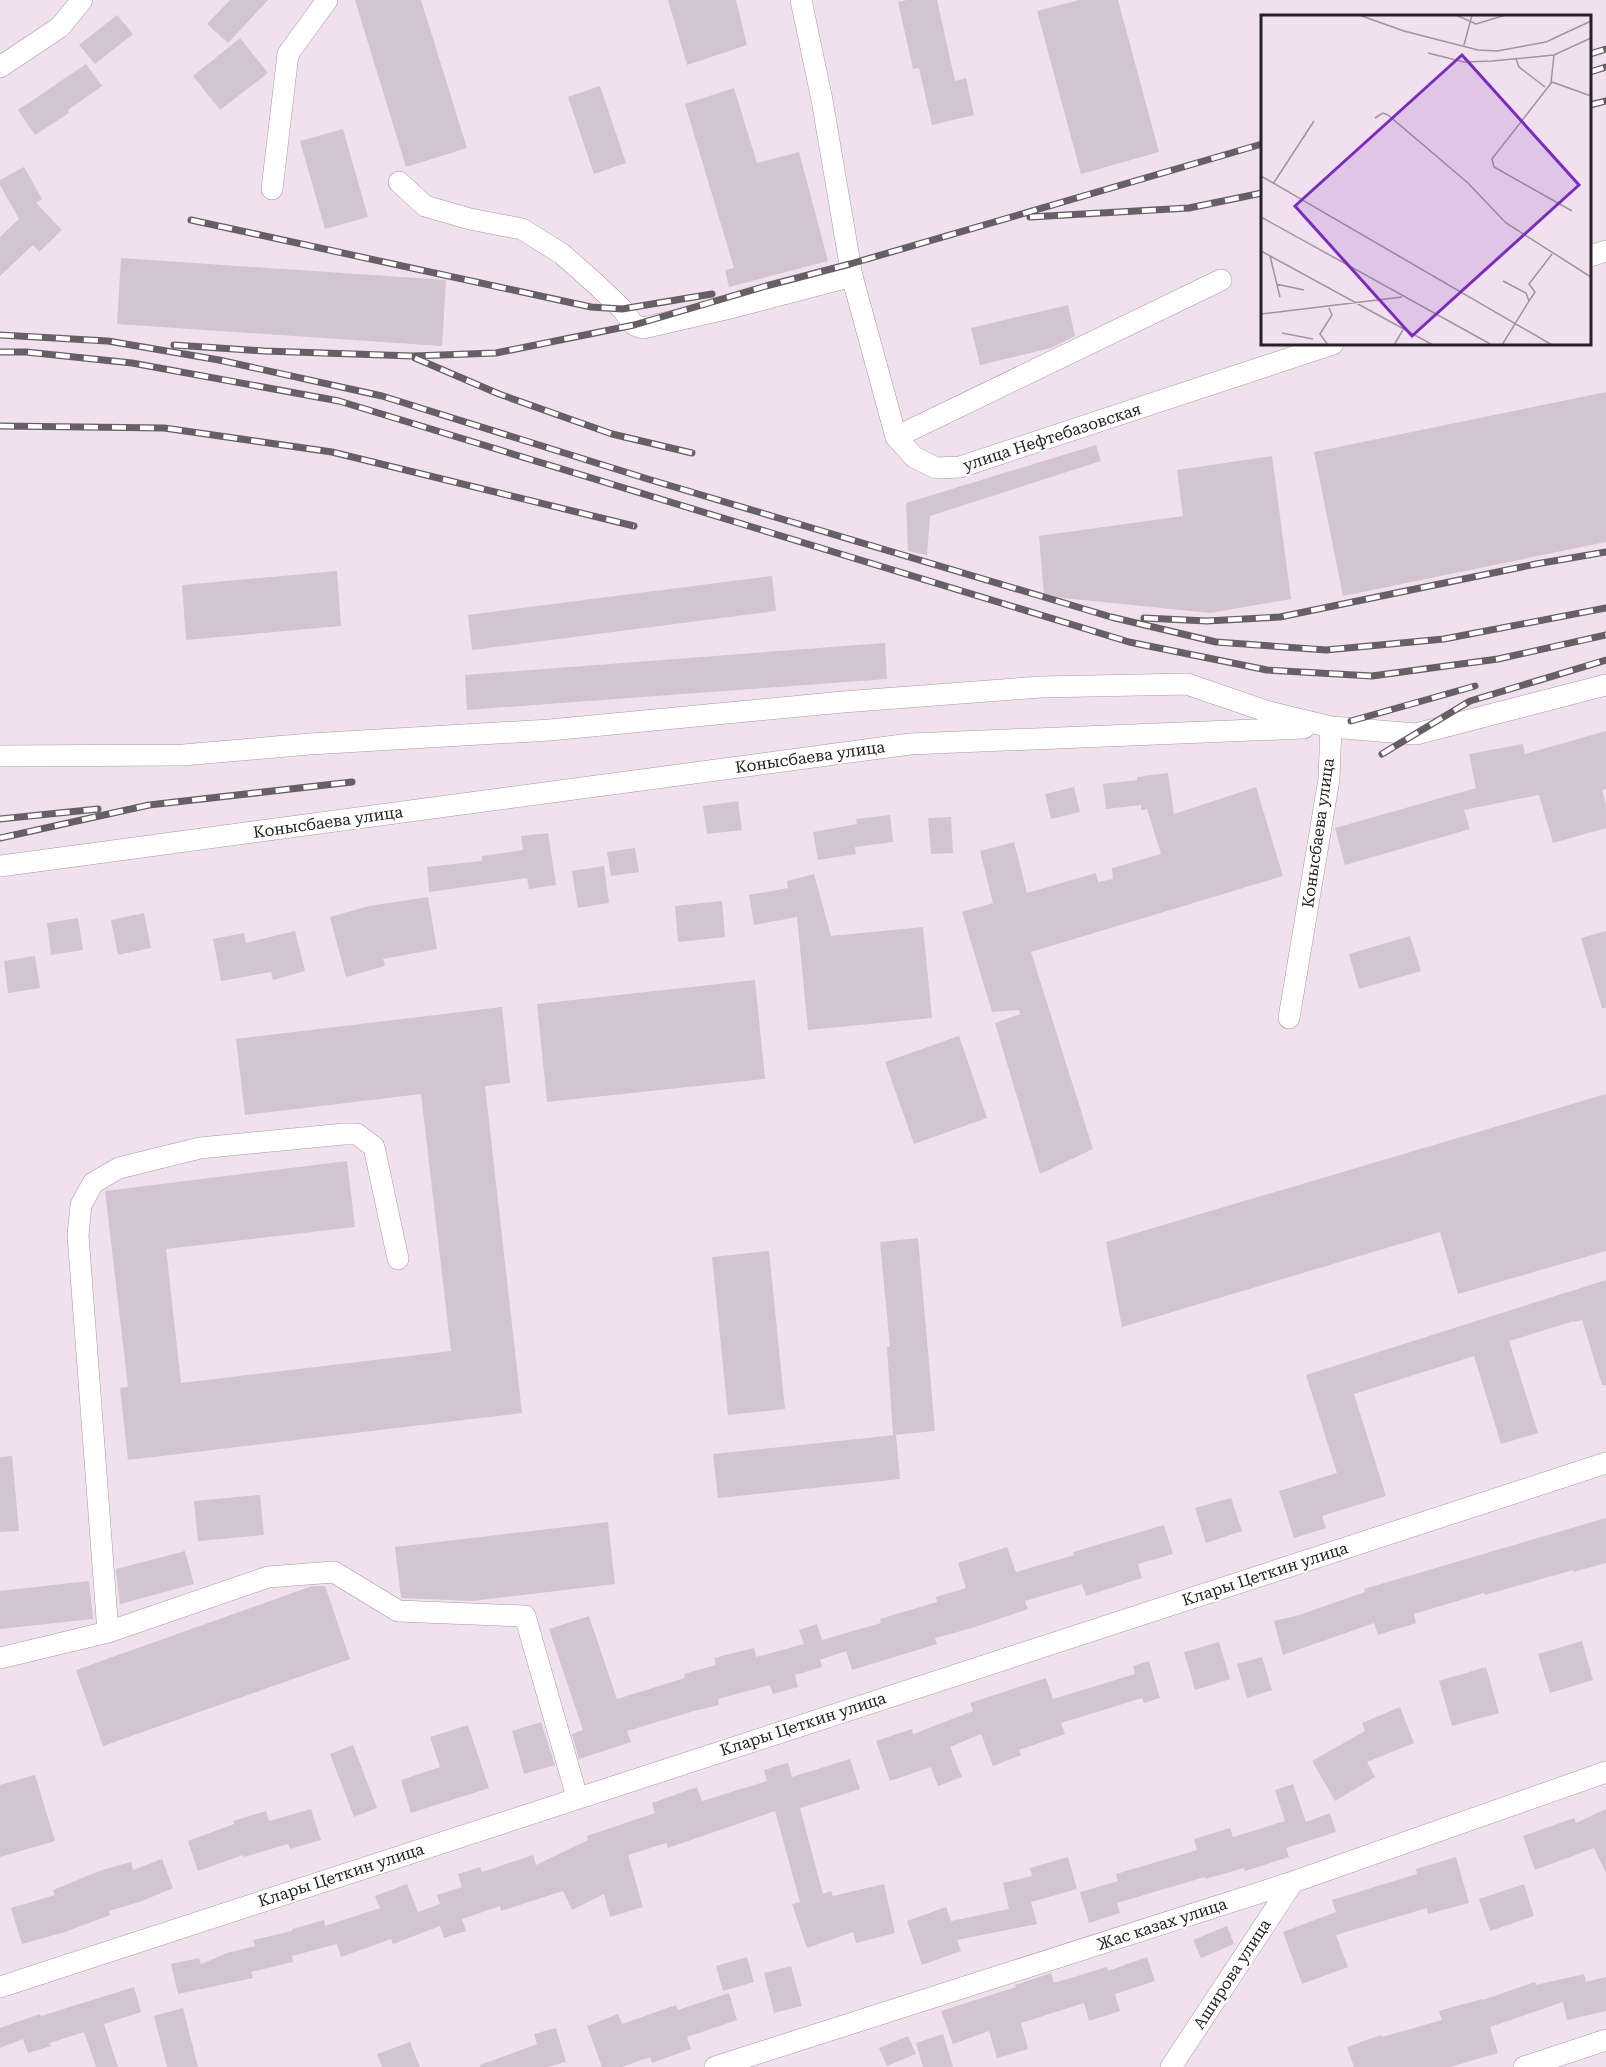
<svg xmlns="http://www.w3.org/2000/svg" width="1606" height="2067" viewBox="0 0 1606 2067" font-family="'Roboto Serif',serif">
	<rect width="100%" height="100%" fill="#f1e1ef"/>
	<path fill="#d3c4d2" d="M230,0H268L228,43L207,24Z
		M355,0H421L467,148L406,167Z
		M668,0H736L747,45L687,65Z
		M907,0H937L955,81L966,78L974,115L932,125L919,68L913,69L898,2Z
		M1079,0H1118L1159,152L1081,174L1037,11Z
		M117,15L133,34L95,64L79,45Z
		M240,38L268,73L220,110L193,76Z
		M86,64L102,86L68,110L69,113L35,135L18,110Z
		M600,86L626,163L594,174L568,97Z
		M734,88L757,163L799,152L828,261L729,287L725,270L734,268L685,104Z
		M343,129L368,217L325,229L300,141Z
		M24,167L42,199L36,203L62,230L39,252L33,245L0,276V237L19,219L0,185V180Z
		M121,258L446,280L442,346L117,324Z
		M1068,305L1075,336L1051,348L980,365L971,328Z
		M1606,392V542L1343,596L1314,452Z
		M1096,445L1101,461L930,516L927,555L908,551L906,503Z
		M1272,456L1291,599L1210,613L1044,596L1039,536L1183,516L1177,470Z
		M337,571L341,626L186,640L182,585Z
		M772,576L776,611L472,650L468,615Z
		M885,643L887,679L467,710L465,675Z
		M1606,731V789L1602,790L1606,805V828L1553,843L1539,795L1464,810L1470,829L1345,865L1335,828L1476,788L1469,754L1523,744L1525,754Z
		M1168,773L1174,814L1256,787L1283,876L1031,952L1093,1149L1040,1174L995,1023L1020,1014L1019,1010L992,1012L962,912L993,903L980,851L1014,842L1027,893L1096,873L1098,882L1113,879L1112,868L1161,854L1147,809L1141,810V805L1106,809L1103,784L1137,780V777Z
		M1074,787L1080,812L1051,819L1045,794Z
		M738,801L742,830L707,834L703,806Z
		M890,815L893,842L855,847L856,854L818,860L813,832L857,824L856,819Z
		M951,817L953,853L931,854L928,818Z
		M548,833L556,885L529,889L527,878L429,892L427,867L482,861V856L523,850L521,836Z
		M635,848L639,872L611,876L607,852Z
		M604,866L609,903L578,908L572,871Z
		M814,874L831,936L923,927L932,1018L808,1030L797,917L754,925L749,895L788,888L787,881Z
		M428,897L437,949L383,959L385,966L346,977L330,917L369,906Z
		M722,901L725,937L678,942L675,906Z
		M144,913L151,948L118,955L111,920Z
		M78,918L83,950L51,955L47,923Z
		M295,931L305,971L273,980L271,972L221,981L213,939L244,933L246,943Z
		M1606,931V1008H1602L1581,938Z
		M1410,936L1421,971L1359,989L1349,954Z
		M35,956L40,988L8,993L4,961Z
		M755,980L765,1079L547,1102L537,1004Z
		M502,1007L510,1083L485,1086L522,1413L128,1460L120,1388L128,1387L105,1191L347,1161L355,1227L166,1249L181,1383L451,1351L421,1094L245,1115L236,1039Z
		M959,1036L987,1118L914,1144L885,1062Z
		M1606,1094V1251L1458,1294L1440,1232L1122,1327L1106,1242Z
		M918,1238L935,1431L893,1435L887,1347H890L880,1242Z
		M769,1251L785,1409L728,1415L712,1257Z
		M1606,1280V1385H1602L1582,1320L1574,1322V1321L1509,1341L1538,1433L1501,1444L1474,1356L1354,1394L1386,1496L1322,1516L1326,1528L1294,1538L1279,1491L1337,1473L1306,1375Z
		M896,1435L900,1479L718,1498L713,1454Z
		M12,1456L19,1531L0,1532V1457Z
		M260,1495L264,1535L198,1541L194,1501Z
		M1231,1498L1242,1531L1206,1543L1195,1508Z
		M1606,1518V1563L1573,1572V1570L1485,1595L1484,1593L1414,1614L1416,1623L1378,1635L1374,1623L1283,1655L1274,1621L1299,1615L1365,1592L1364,1589Z
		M608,1522L615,1584L472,1601L401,1598L395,1547Z
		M1164,1525L1173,1554L1138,1564L1142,1578L1086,1596L1082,1584L1025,1601L1028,1609L972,1628L935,1638L937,1644L852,1670L846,1651L820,1660L822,1667L795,1675L798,1687L773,1694L770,1685L718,1699L719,1705L694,1711L627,1731L631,1742L579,1759L572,1734L583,1730L549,1629L589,1616L617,1699L685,1678L684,1674L716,1665L714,1658L754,1648L756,1657L804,1644L799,1630L817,1624L822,1640L881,1623L880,1619L937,1602L936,1597L966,1588L958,1563L1007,1547L1016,1572L1074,1555L1073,1552Z
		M185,1551L194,1584L120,1604L116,1569Z
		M89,1581L93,1619L0,1629V1591Z
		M312,1586H325L350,1659L103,1746L76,1670Z
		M1582,1641L1593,1680L1550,1693L1538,1654Z
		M1219,1642L1230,1679L1195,1690L1184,1652Z
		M1262,1657L1272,1690L1247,1698L1237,1664Z
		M1149,1661L1160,1698L1144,1703L1142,1698L1061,1723L1065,1734L1019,1750L1021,1755L993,1766L981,1734L950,1747L962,1777L938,1786L931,1767L890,1781L876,1741L912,1729L913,1734L973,1711L970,1703L1046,1678L1053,1699L1135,1674L1133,1666Z
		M1486,1667L1499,1713L1452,1726L1439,1681Z
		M1400,1707L1414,1743L1367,1762L1375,1777L1335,1801L1312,1761L1365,1731L1362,1723Z
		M541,1722L555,1765L524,1774L512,1731Z
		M468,1725L489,1788L411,1813L401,1780L440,1767L430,1737Z
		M353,1745L377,1808L354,1817L330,1754Z
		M850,1759L860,1789L800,1808L823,1894L831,1891L833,1896L884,1884L895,1933L856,1943L853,1932L807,1948L792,1904L800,1902L775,1811L668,1848L666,1843L628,1855L643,1907L610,1917L604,1894L572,1910L563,1891L501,1911L500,1906L462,1919L466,1931L444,1938L440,1926L393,1944L391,1939L341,1957L337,1944L292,1956L293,1962L251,1972L253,1978L178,1994L171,1964L199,1958L201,1964L227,1953L255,1946L253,1940L292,1931V1929L324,1920L325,1926L380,1908L375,1896L407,1884L418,1912L440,1904L437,1895L462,1887L458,1874L480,1867L482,1872L533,1855L536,1865L588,1840L587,1836L655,1813L652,1803L697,1787L702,1801L767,1781L764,1770L788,1763L792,1777Z
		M35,1775L55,1841L0,1857V1785Z
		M1293,1784L1306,1822L1330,1813L1336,1832L1286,1848L1289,1857L1245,1871L1244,1868L1205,1879V1877L1117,1903L1120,1913L1089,1923L1080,1892L1118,1881L1116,1874L1197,1850L1194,1839L1230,1828L1233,1837L1285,1821L1275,1790Z
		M311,1809L321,1840L290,1849L288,1844L244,1857L243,1855L198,1871L188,1841L234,1824L233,1821L266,1811L269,1821Z
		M1606,1809V1873L1594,1848L1535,1870L1523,1836L1574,1818L1576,1823Z
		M1068,1857L1077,1889L1031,1902L1037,1924L957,1940L961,1951L922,1965L907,1921L946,1907L951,1921L1009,1909L1003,1883L1032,1876L1030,1868Z
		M1456,1857L1469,1903L1428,1914L1427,1908L1336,1935L1348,1967L1302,1984L1283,1932L1336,1912L1332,1900L1417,1874L1416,1869Z
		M162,1859L173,1888L142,1901L109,1911L110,1915L65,1932L22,1944L11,1908L55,1895L53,1890L102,1870L131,1862L133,1870Z
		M1524,1884L1534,1916L1490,1931L1479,1899Z
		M1227,1926L1234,1944L1201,1958L1193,1940Z
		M747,1957L754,1982L723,1991L716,1966Z
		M1147,1957L1155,1981L1115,1994L1120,2011L1089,2021L1084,2003L1021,2023L1028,2049L997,2058L989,2031L953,2044L941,2011L1016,1987L1015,1985L1051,1973L1054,1983L1107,1967L1108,1971Z
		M791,1966L802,2006L774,2013L764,1973Z
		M1584,1974L1586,1982L1606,1977V2011L1567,2020L1563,2002L1490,2027L1498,2053L1450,2067H1354L1347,2047L1381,2035L1382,2037L1442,2020L1439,2011L1482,1999L1483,2000L1535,1982L1536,1985Z
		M134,1987L141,2012L104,2024L118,2067H96L84,2032L50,2043L51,2046L28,2053L23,2039L0,2048V2028L40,2014L41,2016Z
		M729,1993L737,2020L687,2037L691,2049L652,2063L650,2057L622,2067H602L587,2026L618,2014L622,2024L676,2005L678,2010Z
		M183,2008L198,2067H167L154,2016Z
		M556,2028L566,2062L548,2067H480V2065L537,2044L534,2034Z
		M943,2034L953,2067H923L916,2043Z
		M908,2036L916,2054L887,2066L879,2048Z
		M410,2042L420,2067H382L377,2054Z"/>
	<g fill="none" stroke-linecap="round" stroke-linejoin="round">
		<defs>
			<path id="minor" d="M801,0L822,100L852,276L896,437L914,457L936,468L960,467L1333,344
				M0,67L60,27L82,0
				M399,182L425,206L470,219L522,229L562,254L597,285L622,309L634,325L643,328L730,308L852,276
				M272,189L288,54L327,0
				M1590,256L1606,251
				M896,437L1221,280
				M0,756L183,755L310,744L550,730L843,702L1041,687L1187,684L1269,712L1331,727L1416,734L1606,685
				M0,866L910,744L1304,728
				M1289,1018L1329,779L1331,727
				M108,1632L78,1235L81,1205L93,1183L119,1168L200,1148L344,1134H357L374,1147L398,1259
				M0,1658L108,1632L268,1577L334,1572L398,1611L525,1616L577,1797
				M0,1987L1606,1463
				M715,2067L1293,1882L1606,1772
				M1171,2067L1293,1882
				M1524,2067L1606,2040"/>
		</defs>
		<use href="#minor" stroke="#a698a5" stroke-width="22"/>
		<use href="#minor" stroke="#fff" stroke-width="21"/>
		<defs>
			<path id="rail" d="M1590,54L1606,49
				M1590,72L1606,67
				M1590,105L1606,101
				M1030,217L1189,208L1262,193
				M191,220L591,307L622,309L712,294
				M0,335L108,341L219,360L382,396L651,480L1111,617L1216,642L1326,650L1444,639L1606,608
				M174,345L264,351L413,356L496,353L634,325L766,286L850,264L1262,144
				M0,352H26L132,363L339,401L1129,642L1267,670L1372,676L1498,659L1606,635
				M415,358L499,394L612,434L692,453
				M0,426L164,428L332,452L634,526
				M1144,618L1207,621L1280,617L1536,564L1606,552
				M1351,721L1475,686
				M1382,754L1470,701L1606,660
				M0,819L98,809
				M0,838L149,805L352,782"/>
		</defs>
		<use href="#rail" stroke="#675e66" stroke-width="7"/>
		<use href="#rail" stroke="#fff" stroke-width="4.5" stroke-dasharray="14" stroke-linecap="butt"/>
	</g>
	<g text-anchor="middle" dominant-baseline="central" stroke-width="4.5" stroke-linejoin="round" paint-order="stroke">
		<g font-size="16" fill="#262126" stroke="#fff">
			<text transform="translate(1052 437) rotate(-18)">улица Нефтебазовская</text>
			<text transform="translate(810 757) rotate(-8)">Конысбаева улица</text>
			<text transform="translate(328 822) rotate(-8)">Конысбаева улица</text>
			<text transform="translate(1318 833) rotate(-82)">Конысбаева улица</text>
			<text transform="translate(1265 1574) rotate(-18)">Клары Цеткин улица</text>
			<text transform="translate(803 1724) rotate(-18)">Клары Цеткин улица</text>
			<text transform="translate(341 1875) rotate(-18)">Клары Цеткин улица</text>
			<text transform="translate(1162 1924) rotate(-18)">Жас казах улица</text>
			<text transform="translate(1232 1974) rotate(-57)">Аширова улица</text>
		</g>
	</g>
	<g transform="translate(1261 15)">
		<rect width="330" height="330" fill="#f1e1ef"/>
		<path fill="none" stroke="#a0949f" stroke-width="1.5" d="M98,0L143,16L217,35L236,36L285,27L330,6M195,0L215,9L245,0M203,30L211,0M167,38L203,47L231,46L293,40L330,23M255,44L258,52L284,72M290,68L293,40M114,103L122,98L127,100L207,168L245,208L330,262M0,161L291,330M12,169L53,106M311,196L233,152L231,144L291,67L330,81M0,202L231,330M0,236L172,330M9,241L19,282M15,269L43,275M268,286L274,277L268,269L291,239M0,299L141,282M21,318L52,324M67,330L59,319L71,300L68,293M133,330L143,313M241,330L268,286L265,278L242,266"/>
		<path fill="#7b2cbf" fill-opacity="0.15" stroke="#7b2cbf" stroke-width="3" d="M201,40L318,170L151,321L34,191Z"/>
		<rect width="330" height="330" fill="none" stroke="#262126" stroke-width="3"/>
	</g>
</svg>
